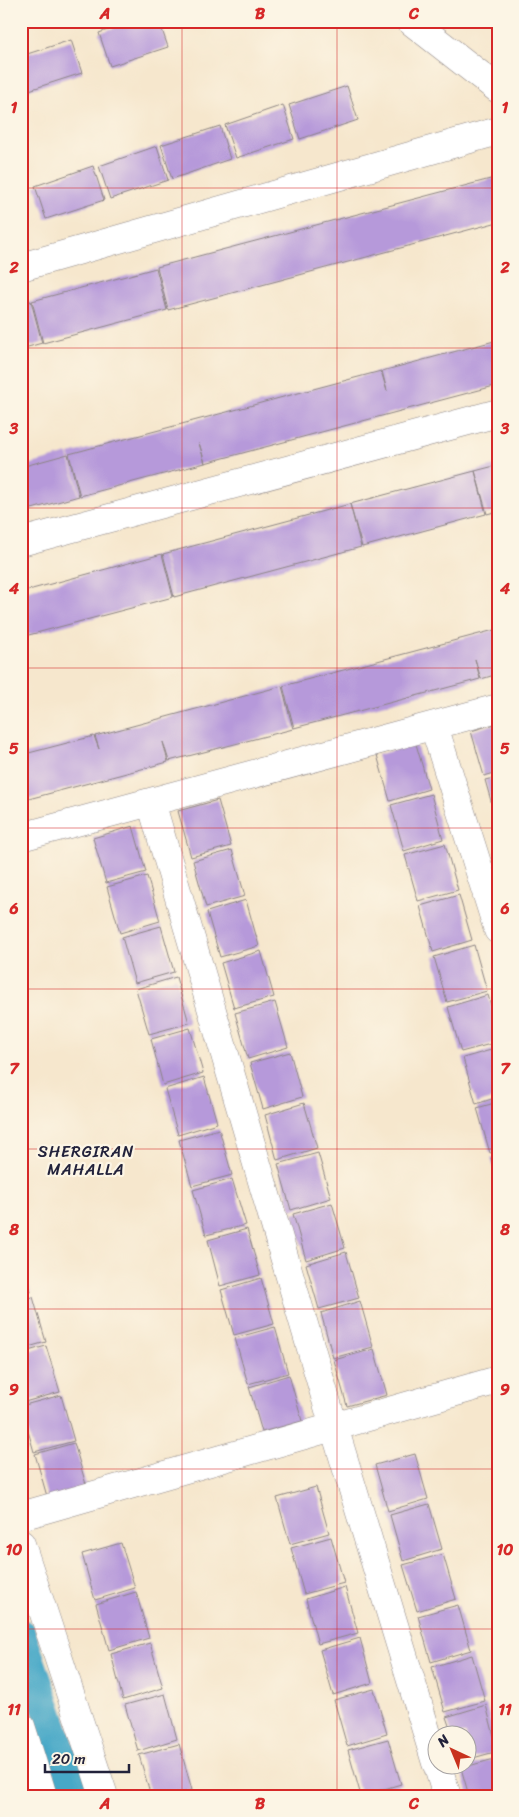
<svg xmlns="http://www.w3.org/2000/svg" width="519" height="1817" viewBox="0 0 519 1817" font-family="Sriracha,sans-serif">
	<rect width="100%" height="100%" fill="#fcf5e5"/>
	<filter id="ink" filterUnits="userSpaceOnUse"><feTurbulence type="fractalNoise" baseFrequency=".02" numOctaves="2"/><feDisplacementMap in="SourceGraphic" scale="10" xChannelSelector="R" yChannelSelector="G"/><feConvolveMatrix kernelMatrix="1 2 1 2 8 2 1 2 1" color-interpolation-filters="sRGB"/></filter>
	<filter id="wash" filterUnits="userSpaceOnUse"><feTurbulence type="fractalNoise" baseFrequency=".0096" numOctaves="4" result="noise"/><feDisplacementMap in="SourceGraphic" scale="20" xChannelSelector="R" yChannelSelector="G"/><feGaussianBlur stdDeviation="1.12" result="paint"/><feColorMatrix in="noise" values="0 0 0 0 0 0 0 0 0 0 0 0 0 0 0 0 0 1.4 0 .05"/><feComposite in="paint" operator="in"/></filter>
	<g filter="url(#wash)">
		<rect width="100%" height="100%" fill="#f6e7cd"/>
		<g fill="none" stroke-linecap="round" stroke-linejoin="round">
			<path stroke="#47a8c7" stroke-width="30" d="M21,1634L77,1796"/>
		</g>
		<g id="blocks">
			<path fill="#b699da" d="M134,21H159L168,47L110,66L99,33Z
				M71,40L82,73L23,92L21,86V56Z
				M347,86L358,120L300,139L289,105Z
				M283,105L294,139L236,158L225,125Z
				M220,126L230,159L172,179L161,145Z
				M157,146L168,180L110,199L99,166Z
				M93,166L104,200L46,219L35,186Z
				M498,177V222L168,310L157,267Z
				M156,268L167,310L43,343L32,301Z
				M31,301L42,343L21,349V303Z
				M498,340V385L205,463L199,443L205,463L80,496L69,454L381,371L387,391L382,371Z
				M68,454L79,496L21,512V467Z
				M498,465V511L487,514L475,471Z
				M475,471L486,514L362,547L350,504Z
				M350,504L361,547L174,597L163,554Z
				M162,554L173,597L21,637V592Z
				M498,629V674L481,679L475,659L480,679L294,728L283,686Z
				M282,686L293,729L169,761L163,742L168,762L21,801V755L94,736L99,749L95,736Z
				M498,723V772L484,776L471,731Z
				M416,744L429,789L390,801L377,755Z
				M498,777V821L497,822L485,780Z
				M431,794L443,839L404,851L391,805Z
				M218,800L231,846L191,857L178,811Z
				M133,826L146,872L106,883L93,838Z
				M445,844L458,890L418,901L405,855Z
				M232,850L245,896L206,907L193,861Z
				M147,876L160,921L120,933L107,887Z
				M459,895L472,940L433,952L420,906Z
				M246,900L259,946L220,957L207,912Z
				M161,926L174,972L135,983L122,937Z
				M474,945L487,991L447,1002L434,957Z
				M261,951L274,997L234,1008L221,963Z
				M176,977L189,1023L149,1034L136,989Z
				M488,995L498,1030V1042L461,1052L448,1007Z
				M275,1002L288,1047L248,1059L235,1013Z
				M190,1028L203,1073L163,1085L151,1039Z
				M498,1048V1097L476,1104L463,1058Z
				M290,1052L302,1097L263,1109L250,1063Z
				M204,1077L217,1123L178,1135L165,1089Z
				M498,1102V1151L490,1153L477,1108Z
				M304,1103L317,1148L277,1160L265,1115Z
				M219,1129L232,1175L192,1186L179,1140Z
				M318,1153L331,1198L291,1210L278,1164Z
				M498,1156V1179H497L491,1158Z
				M232,1179L246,1225L206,1235L193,1190Z
				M332,1203L345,1248L306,1260L293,1214Z
				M247,1229L260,1275L220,1286L208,1240Z
				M346,1252L359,1298L319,1309L306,1264Z
				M21,1258L31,1292L21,1295Z
				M261,1278L274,1324L234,1335L221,1290Z
				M33,1297L46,1342L21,1349V1300Z
				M360,1301L373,1347L333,1358L321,1313Z
				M275,1327L288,1373L248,1384L235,1338Z
				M46,1346L60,1392L21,1403V1353Z
				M374,1349L387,1395L347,1406L334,1360Z
				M289,1375L302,1421L262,1432L249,1387Z
				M61,1395L74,1441L34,1452L21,1406Z
				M74,1443L87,1488L48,1500L35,1454Z
				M415,1454L428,1499L388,1511L375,1465Z
				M316,1487L329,1533L290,1544L277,1498Z
				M429,1504L442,1549L403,1561L390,1515Z
				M331,1537L344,1583L304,1594L291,1548Z
				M121,1543L135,1588L95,1600L82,1554Z
				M443,1554L456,1599L417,1611L403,1565Z
				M345,1587L358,1633L318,1644L306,1599Z
				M136,1592L149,1638L109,1650L96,1604Z
				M458,1605L471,1650L431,1662L418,1616Z
				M360,1638L372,1683L333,1695L320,1650Z
				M150,1643L163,1688L123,1700L111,1654Z
				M472,1655L485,1701L445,1712L432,1667Z
				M374,1689L387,1734L347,1746L334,1700Z
				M165,1694L177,1739L138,1751L125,1705Z
				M486,1705L498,1751L466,1760V1734H452L446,1717Z
				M388,1739L401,1784L361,1796L348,1750Z
				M179,1744L192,1790L171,1796H151L139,1755Z
				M498,1758V1796H469L461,1768Z
				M403,1790L404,1796H385V1795Z"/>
		</g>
	</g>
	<g filter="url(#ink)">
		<use href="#blocks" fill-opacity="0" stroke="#8c8484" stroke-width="1"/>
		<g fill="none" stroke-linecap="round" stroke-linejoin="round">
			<defs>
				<path id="minor" d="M411,21L498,89
					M21,267L498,131
					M21,542L498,413
					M434,726L498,930
					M151,802L334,1427L436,1763
					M21,837L498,708
					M21,1516L498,1380
					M21,1544L104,1796
					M21,1726L43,1796
					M437,1764L447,1796"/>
			</defs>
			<use href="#minor" stroke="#8c8484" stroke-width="29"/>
			<use href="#minor" stroke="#fff" stroke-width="28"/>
		</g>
	</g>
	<path fill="none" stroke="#d62828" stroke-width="1" stroke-opacity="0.55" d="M182,21V1796M337,21V1796M21,188H498M21,348H498M21,508H498M21,668H498M21,828H498M21,989H498M21,1149H498M21,1309H498M21,1469H498M21,1629H498"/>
	<g text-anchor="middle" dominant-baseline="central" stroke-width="4.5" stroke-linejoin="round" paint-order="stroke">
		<g font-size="16" letter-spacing="1" fill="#22223b" stroke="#fcf5e5">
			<text x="86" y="1151">SHERGIRAN<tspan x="86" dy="18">MAHALLA</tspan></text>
		</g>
	</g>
	<rect width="519" height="1817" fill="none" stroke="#fcf5e5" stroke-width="55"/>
	<g transform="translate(452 1750) rotate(316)"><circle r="24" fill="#fcf5e5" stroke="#a5a1a1"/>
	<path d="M0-4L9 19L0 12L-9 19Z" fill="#c8321e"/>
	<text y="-8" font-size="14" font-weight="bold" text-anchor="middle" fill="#22223b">N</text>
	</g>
	<path d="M45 1764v8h84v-8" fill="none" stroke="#22223b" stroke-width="2.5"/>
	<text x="52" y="1764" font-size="15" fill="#22223b" stroke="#fcf5e5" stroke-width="4" paint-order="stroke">20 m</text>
	<rect x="28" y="28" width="464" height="1762" fill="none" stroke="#d62828" stroke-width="2"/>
	<g font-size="16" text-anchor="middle" font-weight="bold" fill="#d62828">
		<text x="105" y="19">A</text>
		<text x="260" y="19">B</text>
		<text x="414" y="19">C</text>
		<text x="14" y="113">1</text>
		<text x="505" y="113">1</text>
		<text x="14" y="273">2</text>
		<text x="505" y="273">2</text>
		<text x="14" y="434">3</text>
		<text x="505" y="434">3</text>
		<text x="14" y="594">4</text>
		<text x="505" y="594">4</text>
		<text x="14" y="754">5</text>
		<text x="505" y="754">5</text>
		<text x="14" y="914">6</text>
		<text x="505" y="914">6</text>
		<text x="14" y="1074">7</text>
		<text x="505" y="1074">7</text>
		<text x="14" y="1235">8</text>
		<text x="505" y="1235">8</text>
		<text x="14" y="1395">9</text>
		<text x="505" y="1395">9</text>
		<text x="14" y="1555">10</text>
		<text x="505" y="1555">10</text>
		<text x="14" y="1715">11</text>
		<text x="505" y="1715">11</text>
		<text x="105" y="1809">A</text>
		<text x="260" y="1809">B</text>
		<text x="414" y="1809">C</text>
	</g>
</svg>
